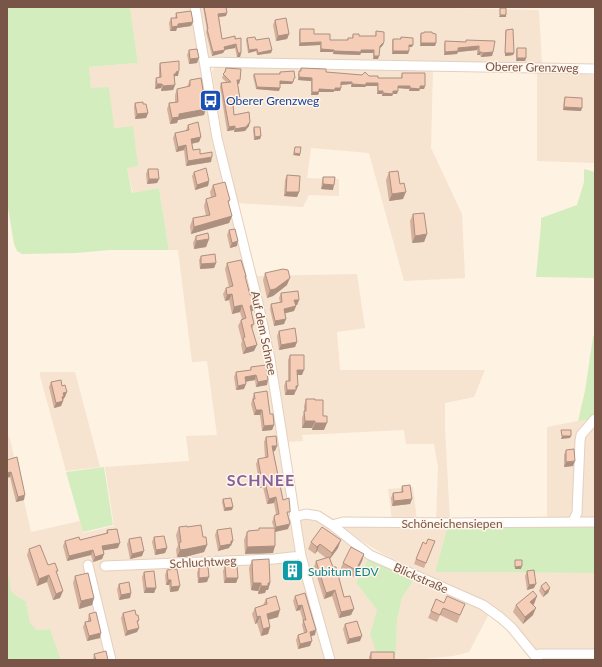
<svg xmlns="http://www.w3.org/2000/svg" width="602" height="667" viewBox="0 0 602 667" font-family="Lato,sans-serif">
	<rect width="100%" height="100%" fill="#fef2e2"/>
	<path fill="#f6e3d0" d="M130,7H193L214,121L258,303L294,516L313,515L370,555L356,583L377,610L370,634L396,655L397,621L402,598L416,576L491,610L469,652L453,656L413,660H61L50,629L37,630L33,627L30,623L26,601L14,595L10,591L7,573V433L10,439L31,532L80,521L83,533L114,526L105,467L189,461L186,436L217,435L207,361L192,362L178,250H169L159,188L133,193L127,168L133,126L113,128L109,87L91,89L89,67L138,63Z
		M199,7H403L539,10L542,65L212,59L207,56Z
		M216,66L433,67L431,148L462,214L465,278L404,281L369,153L311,148L307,178L339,179V196L309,195L303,207L237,203L223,144L212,71Z
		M537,71L595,75V163L537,161Z
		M357,274L365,328L337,332L340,370H485L474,397L445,403V429L450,521H436L438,468L434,444H406L404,430L302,435L303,441L287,442L275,357L256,276Z
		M40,372H75L100,467L66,471L40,376Z
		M588,420L595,424V517L547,519V427L578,421Z
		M413,487L417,521L392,520L388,489Z
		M448,525L435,572L595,573V650L537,651L518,629L484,601L383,554L360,540L342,526Z"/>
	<path fill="#d4edbf" d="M7,7H130L138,63L89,67L91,88L109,87L114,128L133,126L138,166L127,168L132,193L159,188L169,250H109L76,253L22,254L17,251L14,244L7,202Z
		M584,169L595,172V278L536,277L541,225V218L577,205L584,182Z
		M595,333V413L588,420L578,421L585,391L593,337Z
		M104,467L113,525L83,532L66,472Z
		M595,524V573L435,572L448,525Z
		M370,555L416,576L402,598L397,621L396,655L377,654L370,634L377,610L356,583Z
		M7,573C15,592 2,589 26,601L30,623L37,630L50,629L61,660H7Z"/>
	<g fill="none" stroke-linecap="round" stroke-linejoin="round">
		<defs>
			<path id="minor" d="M195,7L217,138L258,303L270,359L301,556L330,660
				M205,62L595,69
				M294,517L306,514L318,516L332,525L370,555L483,605L501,618L512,628L538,660
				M573,521L577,513L580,441L581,435L595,419
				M332,525L343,522L453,523L595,522
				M88,565L111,660
				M105,566L274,559L301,556
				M535,656L539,654H595"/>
		</defs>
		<use href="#minor" stroke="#e5cfbf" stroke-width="11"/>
		<use href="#minor" stroke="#fff" stroke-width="9"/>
	</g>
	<path fill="#d4b09d" d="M203,7H226V16L219,17L222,39L235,36L241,53L240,57H237L235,48L224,50L223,53L212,56L206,32L207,30Z
		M176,13L193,22L191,26L177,28L176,31H170L169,23L171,18H175Z
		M275,20L289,34L287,39L276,41L273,25Z
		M300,29L330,40H347L348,38H352L353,34L359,36H375L376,31L384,42L383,45L380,48L378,59H373V53H361L360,55L333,54V52H320V45L299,46V32Z
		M506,30L514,53L513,55L505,56V32Z
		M424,32L436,43L435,46H420V36L421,33H424Z
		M401,37L412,47H409V51L408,54H392V41L393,39H400Z
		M247,38L256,40L272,50L271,53L257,55L256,51L248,53L246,40Z
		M466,40L493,52L492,56L481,57L480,55H477V50L458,52L457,54L444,55V45L445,41L466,42Z
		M517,48L526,58L525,61H516V51Z
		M189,50L197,63L189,64L187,55Z
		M160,63L178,76H175L174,78L175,85L173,90L161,91V88L155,89V82L156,78L159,77V67Z
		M226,68L240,80L239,84L237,83L238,103L233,104V105L234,115L249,126L245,131L234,132V130L227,131L220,87L221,83L226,82L222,78Z
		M301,68L326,72L369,76L378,78H401L402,73L425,86L424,89H420L419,91H409V89L398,88L397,94H393L392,96H382V94H377V86H366L365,87H351V84L341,85V88L340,91H334V92H319L318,95H311V81L298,80V74Z
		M280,72L294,80H293L292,84H280L279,91L256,89L253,76L254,74H279Z
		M190,80L204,115L178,120L177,123L170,124L167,109L169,103L175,102V95L177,89L187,87Z
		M565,97L581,111L563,110L564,99Z
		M135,103L143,104L148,113L146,118L135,119L134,107Z
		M188,125L201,137L199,142L192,144L193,150L200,154L211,162L186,166L184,150L176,152L173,138L175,133L187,131L186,130Z
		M254,127L261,136L260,139L254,140L253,130Z
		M148,169L159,179L157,183L147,184L146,174Z
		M194,172L209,181L208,186L195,190L192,176Z
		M389,172L400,184L403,199L389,201L386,180Z
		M287,175L299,192L297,197L284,196L285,180Z
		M323,177L333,190L321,189L322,182Z
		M213,185L230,200L228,204L232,216L229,223L191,234L190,226L193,218L206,216L204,206L206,199L211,197L210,192Z
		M413,214L427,234L424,242L412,243L410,221Z
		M229,230L237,246L230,248L227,235Z
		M196,236L209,239L206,247L194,249L193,243Z
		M201,256L216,263L214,268L200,269L199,260Z
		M227,263L246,276L245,278L253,311H251L254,324L252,329L254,351L243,354L241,344L242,341L238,326L241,320L242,319L240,312L232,314L229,300L225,301L223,294L226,288L229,287L225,269Z
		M265,273L287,285L273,296L267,298L263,280Z
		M281,293L299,300L297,305H295L296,306L294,311L285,313L286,319L284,324L274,326L270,309L271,304L280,302L279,298Z
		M279,331L297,342L295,347L279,350L277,336Z
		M290,355L302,375H297L296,391H295L294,395H285L284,386L286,381H288V360Z
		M251,367L267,385L256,387L255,380L245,382L244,389L236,390L234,377L236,372L250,370Z
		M51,382L65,397L64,398L61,406L54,408L49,387Z
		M254,393L270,414L274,425L272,430L262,431L260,415H254L251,404Z
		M306,399L324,430H312V428H302V418L304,412V406Z
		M266,437L275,451H273L283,500L288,516V529L275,532L273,553L245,554L244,540L247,532H248V531L259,530V528H274L272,522L275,515L276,514L274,503L267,504L263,487L260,488L256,464L258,459L265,458L264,442Z
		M566,450L573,466L564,467V455Z
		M7,460L24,500L16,502L10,477Z
		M402,486L412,499L410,504L392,506L391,498L393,493L401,492Z
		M223,499L233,507L232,510L224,511L222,502Z
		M179,527H187L203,537L207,545L204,552L185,557H177L176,550L178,545L176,535Z
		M107,530L118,548L103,550L104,554L102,559L93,562L91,555L67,561L63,546L65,541L80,540L106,533Z
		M217,530L231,546H230L229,548L218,551L215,535Z
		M154,537L167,548L165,553L155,555L152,542Z
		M129,539L142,556L130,559L127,544Z
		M435,541L424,568L414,564L423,542L426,544Z
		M311,542L338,548L330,559L351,615L339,618L332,596L324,599L314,567L316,561L326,558L317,551L315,554L308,549Z
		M29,549L57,574L60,598L53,600L47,582L37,586L27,555Z
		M364,554L362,561L354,577L340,570L343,563Z
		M252,560L270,583L268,590H266L265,593L258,594V591L251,590L249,568Z
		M289,563L300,575L296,579L290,581L287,568Z
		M225,566L238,578L236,583H224L223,571Z
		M199,568L207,582L198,583L197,573Z
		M167,570L180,586L178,591L170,592L169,585H166L165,575Z
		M527,571L534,588L527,590L525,576Z
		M144,572L156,588L154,593H144L142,577Z
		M75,576L94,598L92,605L79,609L73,583Z
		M119,584L131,593L130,598L119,600L117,589Z
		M541,586L550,588L548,593L543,597L539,591Z
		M305,593L315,635L311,636L310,646L298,649L296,640L298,635L304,633L302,625L303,621L300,610L296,611L293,601L295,596Z
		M537,596L534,604L533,605V615L523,624L513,612L516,605Z
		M266,599L278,617L268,620L270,627L268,634L261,636L257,623L255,624L252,614L255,608L263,605Z
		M436,599L462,611L457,623L440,615L437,622L428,618Z
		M123,613L136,615L139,620L138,623L139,628L137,632L125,636L121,618Z
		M89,614L100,638L87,641L83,627L85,622L88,621V619Z
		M345,624L360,641L347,644L343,629Z
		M371,652L394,660H369V657Z
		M94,654L108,660H93V659Z"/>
	<path fill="#ac9080" d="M227,13L226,16L217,17L218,14Z
		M500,15H506V17H499Z
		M193,22L191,26L177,28L176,31H170L172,27L178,24Z
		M289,34L287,39L276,41L278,36Z
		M321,42L320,45L299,46L300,43Z
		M384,42L383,45L379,49L380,46Z
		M421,43H436L435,46H420Z
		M236,44L235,48L223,50L224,47Z
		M409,45H413L412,47H408Z
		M479,46L477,50L458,52L457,54L444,55L445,52L458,48Z
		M257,49L256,51L248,53L249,50Z
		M321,49L334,50L333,52H320Z
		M225,50L223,53L212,56L213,52Z
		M272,50L271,53L257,55L258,53Z
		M361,50H374L373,53H361L360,55L333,54L334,51Z
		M393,51H409L408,54H392Z
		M479,52H481L480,55H477Z
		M493,52L492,56L481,57L483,53Z
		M238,53H241L240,57H237Z
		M505,53H514L513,55L505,56Z
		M374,56H379L378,59H373Z
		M199,58L197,63L189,64L190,59Z
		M517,58H526L525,61H516Z
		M179,71L178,76H175L174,78V74L176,72Z
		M299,77L312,78L311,81L298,80Z
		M237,80H240L239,84L235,83Z
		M280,81L293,82L292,84H279Z
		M341,82H352L351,84L340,85Z
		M366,83H378L377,86H366L365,87H351L352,84Z
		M157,84H162L161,88L155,89Z
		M175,85L173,90L161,91L163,86Z
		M398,86H410L409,89L397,88Z
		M420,86H425L424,89H420L419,91H409L410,88Z
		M257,87L280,88L279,91L256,89Z
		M335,88H341L340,91H334V92H318L319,89Z
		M378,91H383L382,94H377Z
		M393,91H398L397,94H393L392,96H382L383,93Z
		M312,92H319L318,95H311Z
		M240,99L238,103L233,104L235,100Z
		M564,107L582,108L581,111L563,110Z
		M206,109L204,115L178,120L177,123L170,124L172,118L179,114Z
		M148,113L146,118L135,119L137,114Z
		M250,122L249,126L245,131L234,132L235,129Z
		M235,126L234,130L227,131L229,127Z
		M261,136L260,139L254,140L255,137Z
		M201,137L199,142L189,144L191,139Z
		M186,145L184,150L176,152L178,147Z
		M294,153L300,154V156L293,155Z
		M212,157L211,162L186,166L188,161Z
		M149,179H159L157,183L147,184Z
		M209,181L208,186L195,190L197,185Z
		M323,184L334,185L333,190L321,189Z
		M286,192H299L297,197L284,196Z
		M406,192L403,199L389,201L392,194Z
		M232,216L229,223L191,234L194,227Z
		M427,234L424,242L412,243L415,236Z
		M209,239L206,247L194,249L196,241Z
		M238,241L237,246L230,248L232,243Z
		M216,263L214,268L200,269L201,264Z
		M290,278L287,285L273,296L267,298L270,290Z
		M232,294L229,300L225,301L227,295Z
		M294,300H299L297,305H292Z
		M255,304L253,311L248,312L250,306Z
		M242,305L240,312L232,314L234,307Z
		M296,306L294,311L282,314L284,309Z
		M286,319L284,324L274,326L275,321Z
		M297,342L295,347L279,350L281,345Z
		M257,345L254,351L243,354L246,348Z
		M297,370H304L302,375H295Z
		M256,375L255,380L243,382L245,377Z
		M268,380L267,385L256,387L258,382Z
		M246,384L244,389L236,390L238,386Z
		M296,386H298L294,395H285L287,390Z
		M67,392L65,397L64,398L62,401L60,402L63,393Z
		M63,401L61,406L54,408L56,403Z
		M256,410H262L260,415H254Z
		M305,421H315L312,428H302Z
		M315,423H327L324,430H312Z
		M274,425L272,430L262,431L264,426Z
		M562,436H571L570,438L561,439Z
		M272,446H277L275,451L271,452Z
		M575,461L573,466L564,467L566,462Z
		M11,472L10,477L7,478V473Z
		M262,482H265L263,487L260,488Z
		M25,495L24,500L16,502L18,497Z
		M276,497L274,503L267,504L269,499Z
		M412,499L410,504L392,506L394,501Z
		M233,507L232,510L224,511L225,508Z
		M290,524L288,529L274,532L276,527Z
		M341,540L338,548L329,560L332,553Z
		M231,541H233L231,546H230L229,548L218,551L220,546Z
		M120,543L118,548L100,551L102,546Z
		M320,544L317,551L315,554L317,547Z
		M207,545L204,552L185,557H177L180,550Z
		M275,546L273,553L245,554L247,547Z
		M167,548L165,553L155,555L156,550Z
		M93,550L91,555L67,561L69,556Z
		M144,551L142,556L130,559L132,554Z
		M104,554L102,559L93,562L95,557Z
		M364,554L362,561L354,577L356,570Z
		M522,566L521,569H515V567Z
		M301,570L300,575L296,579L290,581L292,576Z
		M49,575L47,582L37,586L39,579Z
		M209,577L207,582L198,583L199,578Z
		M226,578H238L236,583H224Z
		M168,580H171L169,585H166Z
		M253,583H261L258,591L251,590Z
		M268,583H270L268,590H266L265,593L258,594L261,586Z
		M536,584L534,588L527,590L529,585Z
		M180,586L178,591L170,592L171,587Z
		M146,588H156L154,593H144Z
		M550,588L548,593L543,597L545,592Z
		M335,590L332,596L324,599L326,593Z
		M63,591L60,598L53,600L56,594Z
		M131,593L130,598L119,600L121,595Z
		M537,596L534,604L528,609L530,602Z
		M94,598L92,605L79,609L81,601Z
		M302,605L300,610L296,611L298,606Z
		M536,608L533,615L523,624L525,617Z
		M354,609L351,615L339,618L341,612Z
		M280,610L278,617L264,621L267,614Z
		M260,616L257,623L255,624L257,617Z
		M270,627L268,634L261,636L263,629Z
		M139,628L137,632L125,636L127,631Z
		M316,630L315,635L308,637L310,632Z
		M101,633L100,638L87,641L89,636Z
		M362,636L360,641L347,644L349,639Z
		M312,641L310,646L298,649L300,644Z"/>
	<path fill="#f6cdb7" stroke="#ac9080" d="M204,7H226L227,13L218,14L222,39L235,36V39L241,38V53H238L236,44L224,47L225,50L213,52L207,29H208Z
		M500,8H506V15H500Z
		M191,11L193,22L178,24V26L172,27L171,18H177L176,13Z
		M286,18L289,34L278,36L275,20Z
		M300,29H314V34H330V40H348V38H353V34H359V36H376V31L384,32V42L380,46L379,56H374V50H361V52L334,51V50L321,49V42L300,43Z
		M513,29L514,53H505L506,30Z
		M424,32H432V33L436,34V43H421V33H424Z
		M255,37L256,40L269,38L272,50L258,53L257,49L249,50L247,38Z
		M401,37L413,38V45H409V51H393V39H401Z
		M466,40L495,41L493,52L483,53L481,52H479V46L458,48V51L445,52V41L466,42Z
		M517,48H526V58H517Z
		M197,49L199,58L190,59L189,50Z
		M179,61V71L176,72V74H174L175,85L163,86L162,84H157L156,78L161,77L160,63Z
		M226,68L241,69L240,80H237L240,99L235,100L233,105L234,115L249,112L250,122L246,127L235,129V126L229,127L221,83L231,82L223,74L225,72Z
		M301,68L326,69V72L362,75L365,72L369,76H378V78H402V73H425V86H420V89L410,88V86H398V91H393V94L383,93V91H378V83H366V85L352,84V82H341V88H335V90L319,89V92H312V78L299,77V71H301Z
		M294,71L295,78H294L293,82L280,81V88L257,87L254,74H280V72Z
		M201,78L206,109L179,114V117L172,118L169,103L178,102L177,89L190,86V80Z
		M565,97L582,98V108L564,107Z
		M143,102V104H146L148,113L137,114L135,103Z
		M198,122L201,137L191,139L193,150L200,149V154L212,152V157L188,161L186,145L178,147L175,133L189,130L188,125Z
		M254,127H260L261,136L255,137Z
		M295,147H301L300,154L294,153Z
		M206,168L209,181L197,185L194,172Z
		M148,169H158L159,179H149Z
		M398,171L400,184L404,183L406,192L392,194L389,172Z
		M287,175L300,176L299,192H286Z
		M323,177H335L334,185L323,184Z
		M225,182L230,200L228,201L232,216L194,227L193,218L210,215L206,199L216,196L213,185Z
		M424,213L427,234L415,236L413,214Z
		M235,229L238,241L232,243L229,230Z
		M208,233L209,239L196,241V236Z
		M215,254L216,263L201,264V256Z
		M241,260L246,276H245L250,295L253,294L255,304L250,306L254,324L251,325L257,345L246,348L243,338L245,337L241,320L246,318L242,305L234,307L232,294L227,295L226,288L233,286L227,263Z
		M283,269L288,270L290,278L275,289L270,290L265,273Z
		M298,291L299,300H294L296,306L284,309L286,319L275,321L271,304L282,302L281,293Z
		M295,328L297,342L281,345L279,331Z
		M290,355H304V370H297L298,386H296V390H287L286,381H290Z
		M266,365L268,380L258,382L256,375L245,377L246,384L238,386L236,372L251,370V367Z
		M61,380L62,386L65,385L67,392L63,393L64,396L62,397L63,401L56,403L51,382Z
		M267,391L270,414H273L274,425L264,426L262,410H256L253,399H255L254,393Z
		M306,399H315V400H323V416H327V423H315V421H305L304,411H306Z
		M561,430H571V436H562Z
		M276,436L277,446H272L283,500L289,498L290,509V512H287L290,524L276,527L274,517L275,515L279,514L276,497L269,499L265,482H262L258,459L268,457L266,437Z
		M574,449L575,461L566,462V450Z
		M17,457L25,495L18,497L11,472L7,473V460Z
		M410,485L412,499L394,501L393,493L403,492L402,486Z
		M231,498L233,507L225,508L223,499Z
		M201,525L203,537H206L207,545L187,549L180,550L179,543L181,542L179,527L187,526V527Z
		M322,527L341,540L332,553L320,544L317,547L311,542Z
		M231,528L233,541H231V544L220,546L217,530Z
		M259,528H275V546L247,547V532H248V531L259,530Z
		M117,529L120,543L102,546L104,554L95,557L93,550L69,556L65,541L79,537L80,540L108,533L107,530Z
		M164,536L167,548L156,550L154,537Z
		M141,537L144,551L132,554L129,539Z
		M428,539L435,541L426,563L416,559L423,542L426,544Z
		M40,545L48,565L55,563L58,571H56L63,591L56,594L49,575L39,579L29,549Z
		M351,547L364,554L356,570L343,563Z
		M329,557L333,567H336L344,597L350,596L354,609L341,612L335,590L326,593L316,561Z
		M269,559L270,583H268V586H261V583H253L252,560Z
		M299,560L301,570L298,574L292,576L289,563Z
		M515,560H522V566L515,567Z
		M225,566H237L238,578H226Z
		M208,567L209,577L199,578V568Z
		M177,569L180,586L171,587V580H168L167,570Z
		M534,570L536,584L529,585L527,571Z
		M154,571L156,588H146L144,572Z
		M88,573L94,598L81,601L75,576Z
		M129,582L131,593L121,595L119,584Z
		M546,582L550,588L545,592L541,586Z
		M533,591L537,596L530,602L536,608L525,617L516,605Z
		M305,593L316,630L310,632L312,641L300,644L298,635L307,632L303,620H306L302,605L298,606L295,596Z
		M276,596L280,610L267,614L270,627L263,629L260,616L257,617L255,608L267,604L266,599Z
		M447,596L465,604L460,615L443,608L440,615L431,611L436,599L444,603Z
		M135,610L136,615H138L139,620L137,621L139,628L127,631L123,613Z
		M96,612L101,633L89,636L85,622L91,621L89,614Z
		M357,621L362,636L349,639L345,624Z
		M106,651L108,660H96L94,654Z
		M371,652H394V660H371Z"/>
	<defs>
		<symbol id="bus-square" viewBox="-11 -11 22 22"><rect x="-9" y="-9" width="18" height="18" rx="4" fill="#1a4fb4" stroke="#fff5ea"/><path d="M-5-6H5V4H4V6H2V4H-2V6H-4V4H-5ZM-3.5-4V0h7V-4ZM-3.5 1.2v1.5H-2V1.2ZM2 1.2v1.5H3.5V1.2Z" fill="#fff"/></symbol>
		<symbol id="building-square" viewBox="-11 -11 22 22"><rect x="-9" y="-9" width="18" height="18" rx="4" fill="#0f9aa8" stroke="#fff5ea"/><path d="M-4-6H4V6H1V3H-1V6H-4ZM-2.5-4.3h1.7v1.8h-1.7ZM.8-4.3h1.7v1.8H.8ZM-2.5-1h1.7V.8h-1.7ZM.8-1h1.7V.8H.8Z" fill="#fff"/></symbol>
	</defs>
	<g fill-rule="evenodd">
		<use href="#bus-square" x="198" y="88" width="25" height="25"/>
		<use href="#building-square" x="280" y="558" width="25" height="25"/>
	</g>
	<g text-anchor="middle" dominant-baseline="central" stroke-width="3" stroke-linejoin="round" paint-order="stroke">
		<g font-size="12" fill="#785546" stroke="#fff5ea">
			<text transform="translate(532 67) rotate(1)">Oberer Grenzweg</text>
			<text transform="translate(264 333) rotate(78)">Auf dem Schnee</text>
			<text x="452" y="523">Schöneichensiepen</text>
			<text transform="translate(203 562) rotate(-3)">Schluchtweg</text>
			<text transform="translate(421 578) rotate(24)">Blickstraße</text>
		</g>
		<g font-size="12" fill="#164399" stroke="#fff5ea" text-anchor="start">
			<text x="226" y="100">Oberer Grenzweg</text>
		</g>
		<g font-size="12" fill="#0d838f" stroke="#fff5ea" text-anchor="start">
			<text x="308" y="571">Subitum EDV</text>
		</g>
		<g font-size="16" font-weight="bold" letter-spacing="1" fill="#85619c" stroke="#fff5ea">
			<text x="261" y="479">SCHNEE</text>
		</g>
	</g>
	<rect width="602" height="667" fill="none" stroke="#785546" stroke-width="16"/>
</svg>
